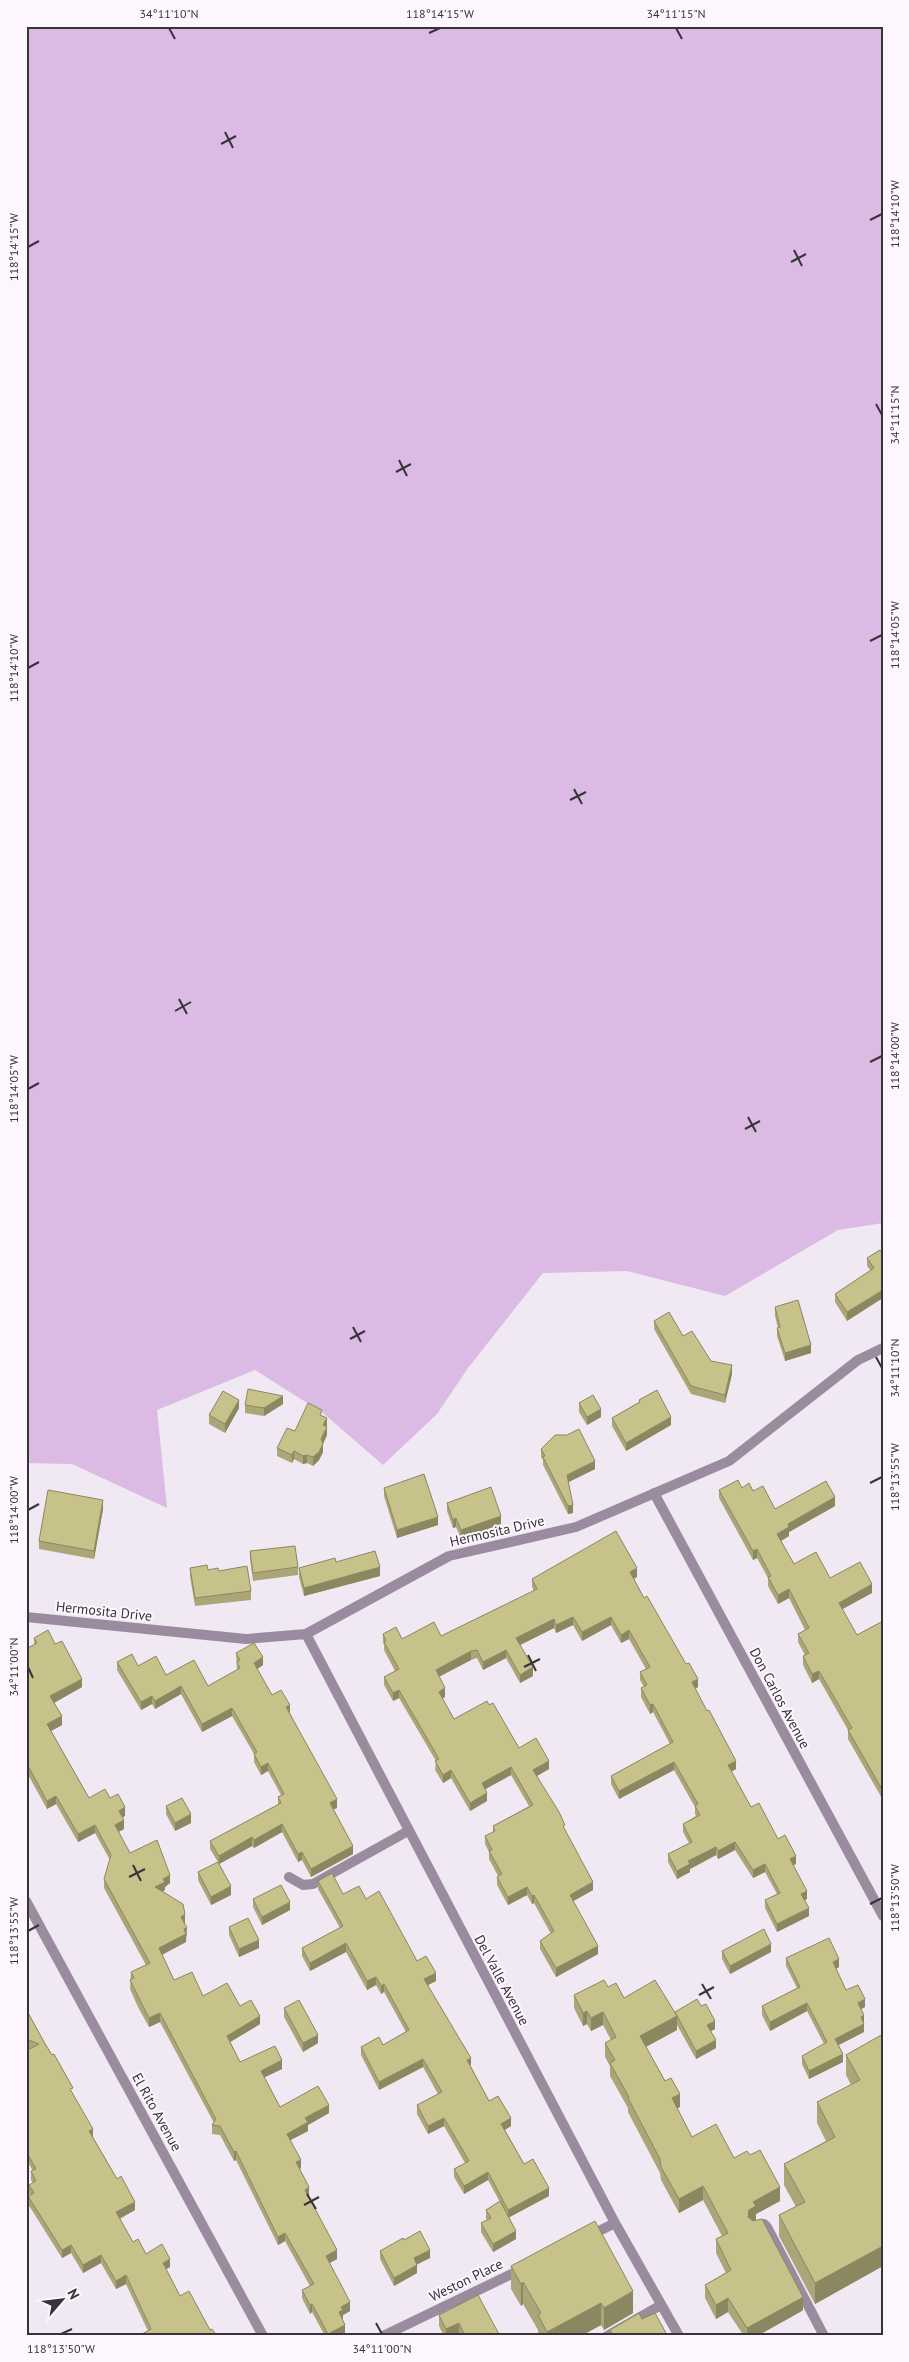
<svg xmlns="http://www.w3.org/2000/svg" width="909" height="2362" viewBox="0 0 909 2362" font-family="'PT Sans',sans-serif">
	<rect width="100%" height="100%" fill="#f0e8f2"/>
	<path fill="#dbbae3" d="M26,26H883V1223L838,1230L725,1296L627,1271L543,1273L468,1368L437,1414L383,1465L323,1413L255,1370L157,1410L167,1508L72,1464L26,1463Z"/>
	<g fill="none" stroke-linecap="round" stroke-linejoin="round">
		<path stroke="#9b8b9f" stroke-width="10" d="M289,1877L303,1885L313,1884L408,1831
			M755,2228L764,2224L767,2227L824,2336
			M607,2336L661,2305"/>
		<path stroke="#9b8b9f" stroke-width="10" d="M654,1493L883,1916
			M26,1617L246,1639L306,1634L449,1556L576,1527L729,1461L858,1360L883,1348
			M306,1634L615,2223L679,2336
			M26,1901L263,2336
			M589,2236L615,2223
			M383,2336L522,2269"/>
	</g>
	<path fill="#aba677" d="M883,1254L847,1321L835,1302V1294L871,1271L867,1266V1258Z
		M775,1307L811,1353L785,1361L777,1336V1328H778L775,1316Z
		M654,1321L683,1336L711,1361L732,1374L725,1403L691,1394L654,1329Z
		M639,1400L671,1425L626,1451L612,1426V1418L639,1402Z
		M579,1403L601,1417L587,1425L579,1412Z
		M283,1404L264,1416L245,1413V1405Z
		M239,1408L225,1433L209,1424V1415Z
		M322,1416L327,1418V1435L323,1444V1452L319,1460L313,1466L307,1463L303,1464L294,1459L292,1463L277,1456V1448L295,1431Z
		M541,1449L595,1469L568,1482L573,1513L568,1514L543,1465V1460L541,1457Z
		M384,1488L438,1525L397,1538L384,1496Z
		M742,1488L753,1491L775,1509L835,1506L789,1532V1536L781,1541L794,1564L830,1578L872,1593L842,1609L857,1635L883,1621V1800L848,1739V1730L819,1679L812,1683L803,1665V1656L805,1655L798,1642V1634L805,1630L789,1598L778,1604L768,1586V1578L757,1558L753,1560L719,1498V1490Z
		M447,1503L501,1524L461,1539L456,1527L453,1528L447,1511Z
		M103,1509L94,1559L39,1549V1541Z
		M250,1551L298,1567V1575L253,1581L250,1559Z
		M336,1562L380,1576L304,1596L299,1577V1568Z
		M190,1568L208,1570L251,1591V1600L195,1606L190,1576Z
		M637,1577L634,1579L644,1598L698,1687L695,1689L736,1769L731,1772L751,1807L778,1839L796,1864L793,1865L807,1899L805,1900L809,1916L777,1932L765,1908V1900L777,1894L765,1872L753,1878L735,1850L718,1859L716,1855L690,1869V1872L677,1879L668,1862V1854L689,1843L683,1832V1824L696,1816L695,1814V1807L674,1770L619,1799L611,1784V1776L670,1744L653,1712L650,1714L641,1697V1688L644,1687L640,1680V1672L646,1669L629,1639L621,1643L611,1625L582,1641L573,1625L556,1633L554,1628L520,1645L533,1676L520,1683L506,1658L483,1670L477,1658L471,1660L439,1677L445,1697L442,1698L454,1719L489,1705L519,1748L549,1769L537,1776L565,1831L593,1890L573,1901L598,1954L556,1977L540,1949V1941L551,1934L534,1903L532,1904L527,1895L508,1905L497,1885V1877L498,1876L489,1859V1852L485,1844V1836L493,1832V1826L529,1806L511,1775L485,1789L487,1801L470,1811L451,1778L443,1783L435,1770L436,1761L399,1698L393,1701L384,1685V1677L395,1671L384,1650V1645L383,1642V1634L402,1639L441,1636L534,1591L532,1587V1579Z
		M34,1638L55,1644L82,1687L54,1703L62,1725L51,1731L89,1798H110L125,1816L122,1817L124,1829L118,1832L130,1853L170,1883L165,1887V1890L162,1892L185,1923H184L187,1936H186V1942L162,1955L174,1980L203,1996L240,2006L260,2024L230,2042L240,2062L282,2069L264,2077L280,2107L329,2113L308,2125V2131L290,2140L301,2168L300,2169L309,2196H308L337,2259L329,2263L350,2311L343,2315L342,2319L345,2333L340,2336H325L312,2312L310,2314L302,2298V2290L310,2286L285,2241L278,2245L236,2160L234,2161L220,2135L212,2134V2125L214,2123L160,2022L149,2027L138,2007L130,1989L131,1972L146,1965L104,1888V1879L110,1860L95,1833L78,1842L56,1804L47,1809L26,1771V1649L34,1645Z
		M236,1653L263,1665L257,1669L272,1695L290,1713L337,1808L333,1809L353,1854L311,1877L302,1860L298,1862L282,1832L254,1848L252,1846L219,1864L231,1895L211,1905L198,1880V1872L218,1862L210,1849V1841L278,1805V1797L281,1795L268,1771L261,1775L254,1762V1754L232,1716L202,1732L181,1694L155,1709L152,1704L141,1710L117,1670V1662L138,1666L208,1686L237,1670Z
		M166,1806L191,1823L175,1831L166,1814Z
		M318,1881L343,1894L366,1899L417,1961L436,1981L428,1985L489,2101L511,2126L505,2130L524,2164L549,2196L509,2217L516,2239L493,2252L481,2232V2223L487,2220L486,2218V2210L500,2202L488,2180L464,2194L454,2177V2169L465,2163L444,2126L428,2134L417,2114V2105L438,2094L423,2067L379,2090L361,2055V2047L383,2045L406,2032L384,1992L381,1994L376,1985L367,1990L346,1952L310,1971L302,1956V1948L340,1928L318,1889Z
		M253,1899L290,1910L262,1925L253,1907Z
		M229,1927L259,1948L239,1957L229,1935Z
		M722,1951L771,1952L730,1974L722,1959Z
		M786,1958L839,1967L836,1969L846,1990L865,2007L861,2009L864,2023V2032L838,2045L843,2062L809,2079L802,2064V2056L824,2044L807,2011L770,2031L762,2015V2006L797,1988L786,1966Z
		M608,1987L624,1998L675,2012L715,2029L711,2031L716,2048L696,2059L677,2025V2030L646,2047L680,2107L677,2108L692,2137L734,2158L750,2155L780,2201L756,2214V2220L754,2221L803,2310L800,2312L757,2336H744L728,2312L716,2319L705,2298V2285L726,2273L716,2253V2239L722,2236L703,2200L679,2213L661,2180L660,2173L628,2112V2108L610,2076V2066L605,2057V2043L611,2040L603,2025L591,2031L587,2024L583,2026L574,2008V1995Z
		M284,2008L318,2043L303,2052L284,2017Z
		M26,2009L73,2094L93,2137L135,2210L120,2219L133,2242L146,2254L170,2267L166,2269L180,2296L210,2330L217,2336H142V2334L148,2331L126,2284L116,2289L101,2263L83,2273L71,2253L62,2258L28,2204V2196L30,2195L29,2193V2185L33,2183L31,2180V2171H33L26,2159V2051L30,2049L26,2047Z
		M883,2034V2266L815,2304L779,2236V2215L796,2207L784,2185V2164L826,2141L817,2123V2102L851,2085L846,2075V2055Z
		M404,2240L430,2258L417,2264V2273L394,2286L380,2259V2251Z
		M511,2266L633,2313L604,2330L601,2325L581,2336H538V2330L523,2304L521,2306L511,2289Z
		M439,2315L500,2336H460L459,2333L454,2336H444L439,2326Z"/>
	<path fill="#8b8761" d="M883,1290V1298L847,1321V1312Z
		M811,1345V1353L785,1361V1353Z
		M732,1365V1374L725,1403V1395Z
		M283,1396V1404L264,1416V1408Z
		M239,1400V1408L225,1433V1424Z
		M601,1409V1417L587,1425V1417Z
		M671,1417V1425L626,1451V1443Z
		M327,1418V1426L323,1433V1425Z
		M327,1427V1435L321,1448V1439Z
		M323,1444V1452L319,1460L313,1466V1457Z
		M294,1451V1459L292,1463V1455Z
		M307,1455V1463L303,1464V1456Z
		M595,1461V1469L567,1483V1475Z
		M835,1497V1506L789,1532V1536L777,1543V1534L788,1524Z
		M103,1500V1509L94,1559V1551Z
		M573,1505V1513L568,1514V1506Z
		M501,1516V1524L461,1539V1530Z
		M438,1517V1525L397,1538V1530Z
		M456,1518V1527L453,1528V1520Z
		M757,1549V1558L753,1560V1551Z
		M380,1567V1576L304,1596V1588Z
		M637,1568V1577L630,1580V1572Z
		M872,1584V1593L839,1611V1603Z
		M789,1589V1598L778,1604V1595Z
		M573,1617V1625L556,1633V1625Z
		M611,1617V1625L582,1641V1632Z
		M554,1619V1628L516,1647V1638Z
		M629,1630V1639L621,1643V1635Z
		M506,1650V1658L483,1670V1662Z
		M471,1651V1660L436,1678V1670Z
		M263,1657V1665L254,1671V1663Z
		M533,1667V1676L520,1683V1675Z
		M819,1671V1679L812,1683V1674Z
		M82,1679V1687L50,1705V1696Z
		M698,1679V1687L692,1691V1682Z
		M181,1686V1694L155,1709V1701Z
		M445,1688V1697L439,1700V1692Z
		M399,1690V1698L393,1701V1693Z
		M152,1696V1704L141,1710V1702Z
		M653,1704V1712L650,1714V1705Z
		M290,1705V1713L286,1707Z
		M232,1708V1716L202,1732V1724Z
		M62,1716V1725L47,1733V1724Z
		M549,1761V1769L533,1778V1770Z
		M736,1761V1769L728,1773V1765Z
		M674,1762V1770L619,1799V1791Z
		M268,1763V1771L261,1775V1767Z
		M511,1767V1775L482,1791V1783Z
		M451,1770V1778L443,1783V1775Z
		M487,1793V1801L470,1811V1803Z
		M56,1796V1804L47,1809V1801Z
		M337,1799V1808L330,1811V1803Z
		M125,1807V1816L119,1819V1811Z
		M191,1814V1823L175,1831V1823Z
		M124,1820V1829L115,1834V1825Z
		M282,1824V1832L254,1848V1840Z
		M95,1825V1833L78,1842V1834Z
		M252,1837V1846L219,1864V1856Z
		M735,1842V1850L718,1859V1851Z
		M353,1846V1854L311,1877V1869Z
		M716,1847V1855L690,1869V1872L677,1879V1871L688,1861Z
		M302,1852V1860L298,1862V1854Z
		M796,1856V1864L790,1867V1859Z
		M765,1864V1872L753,1878V1870Z
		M170,1875V1883L165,1887V1890L155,1896V1887L163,1879Z
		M593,1882V1890L570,1903V1895Z
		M231,1886V1895L211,1905V1897Z
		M527,1887V1895L508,1905V1897Z
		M807,1891V1899L801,1902V1894Z
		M534,1895V1903L532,1904V1896Z
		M290,1902V1910L262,1925V1917Z
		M809,1908V1916L777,1932V1924Z
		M185,1914V1923L181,1925V1917Z
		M187,1928L186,1942L159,1956V1948Z
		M259,1940V1948L239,1957V1949Z
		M346,1943V1952L310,1971V1963Z
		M771,1944V1952L730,1974V1966Z
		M598,1946V1954L556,1977V1968Z
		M839,1959V1967L833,1970V1962Z
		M436,1973V1981L424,1987V1979Z
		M376,1977V1985L367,1990V1981Z
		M384,1984V1992L381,1994V1986Z
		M865,1999V2007L858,2011V2003Z
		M807,2003V2011L770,2031V2022Z
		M587,2011V2024L583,2026V2013Z
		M603,2012V2025L591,2031V2018Z
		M160,2013V2022L149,2027V2018Z
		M864,2015V2023L861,2017Z
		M260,2016V2024L227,2044V2036Z
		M677,2016V2030L640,2050V2036Z
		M715,2021V2029L707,2033V2025Z
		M864,2024V2032L835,2047V2039Z
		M318,2035V2043L303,2052V2043Z
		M716,2040V2048L696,2059V2051Z
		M843,2054V2062L809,2079V2071Z
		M471,2058V2066L467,2060Z
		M423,2059V2067L379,2090V2082Z
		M282,2060V2069L261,2079V2071Z
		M680,2094V2107L672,2111V2098Z
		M329,2105V2113L308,2125V2131L287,2142V2134L305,2118Z
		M444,2118V2126L428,2134V2126Z
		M511,2118V2126L501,2132V2124Z
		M93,2129V2137L89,2131Z
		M236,2151V2160L234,2161V2152Z
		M301,2160V2168L296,2171V2162Z
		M488,2172V2180L464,2194V2186Z
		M703,2186V2200L679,2213V2199Z
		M309,2187V2196L305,2198V2190Z
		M780,2187V2201L756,2214V2220L749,2223L748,2217L749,2210L753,2202Z
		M549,2188V2196L508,2218V2210Z
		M135,2202V2210L116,2220V2212Z
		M516,2231V2239L493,2252V2244Z
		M285,2233V2241L278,2245V2237Z
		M71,2245V2253L62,2258V2250Z
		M883,2246V2266L815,2304V2283Z
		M337,2250V2259L326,2265V2256Z
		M430,2250V2258L414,2266V2258Z
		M101,2255V2263L83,2273V2265Z
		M170,2259V2267L163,2271V2263Z
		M417,2265V2273L394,2286V2278Z
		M126,2275V2284L116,2289V2281Z
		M523,2282V2304L521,2306V2284Z
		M633,2291V2313L604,2330V2308Z
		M803,2297V2310L800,2312L757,2336H747V2328Z
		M728,2298V2312L716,2319V2305Z
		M350,2302V2311L343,2315V2318L339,2321V2312L341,2307Z
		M601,2303V2325L581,2336H547V2332Z
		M312,2304V2312L310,2314V2305Z
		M459,2323V2333L454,2336H446V2329Z
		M345,2325V2333L340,2336H328V2334Z"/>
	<path fill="#c7c18a" stroke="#8b8761" d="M880,1250L883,1254V1290L847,1312L835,1294L874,1268L867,1258Z
		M798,1300L811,1345L785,1353L777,1328L780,1327L775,1307Z
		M669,1312L683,1336L692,1331L711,1361L732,1365L725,1395L691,1386L654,1321Z
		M248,1389L283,1396L264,1408L245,1405Z
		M657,1390L671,1417L626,1443L612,1418L640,1402L639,1400Z
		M223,1391L239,1400L225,1424L209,1415Z
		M593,1395L601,1409L587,1417L579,1403Z
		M308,1403L322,1410L320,1415L327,1418L323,1425L327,1427L321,1439L323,1444L319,1452L313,1457L307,1455L303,1456L294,1451L292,1455L277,1448L287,1428L295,1431Z
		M579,1429L595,1461L567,1475L573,1505L568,1506L543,1457L545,1456L541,1449L555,1435H567Z
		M424,1474L438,1517L397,1530L384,1488Z
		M738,1480L742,1488L749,1483L753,1491L763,1486L775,1509L826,1481L835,1497L788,1524L789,1527L777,1534L794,1564L816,1552L830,1578L860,1562L872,1584L839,1603L857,1635L883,1621V1791L848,1730L852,1728L819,1671L812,1674L803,1656L809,1653L798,1634L809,1628L789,1589L778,1595L768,1577L771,1576L757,1549L753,1551L719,1490Z
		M491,1487L501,1516L461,1530L456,1518L453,1520L447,1503Z
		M48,1490L103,1500L94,1551L39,1541Z
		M616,1531L637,1568L630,1572L644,1598L647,1596L686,1664L689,1663L698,1679L692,1682L707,1711L709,1710L736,1761L728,1765L751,1807L759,1803L778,1839L785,1835L796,1856L790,1859L807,1891L801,1894L809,1908L777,1924L765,1900L780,1893L765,1864L753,1870L735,1842L718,1851L716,1847L688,1861L690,1864L677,1871L668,1854L692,1842L683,1824L700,1815L695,1806L698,1804L674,1762L619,1791L611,1776L673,1742L653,1704L650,1705L641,1688L647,1685L640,1672L650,1667L629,1630L621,1635L611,1617L582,1632L573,1617L556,1625L554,1619L516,1638L533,1667L520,1675L506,1650L483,1662L477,1650L471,1651L436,1670L445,1688L439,1692L454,1719L487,1701L489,1705L493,1703L519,1748L536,1738L549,1761L533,1770L559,1812L565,1825L563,1826L593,1882L570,1895L598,1946L556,1968L540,1941L554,1931L534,1895L532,1896L527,1887L508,1897L497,1877L502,1874L489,1851L492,1850L485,1836L495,1831L493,1826L533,1805L511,1767L482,1783L487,1793L470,1803L451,1770L443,1775L435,1761L439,1759L399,1690L393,1693L384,1677L399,1669L384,1642L386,1641L383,1634L396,1627L402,1639L434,1622L441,1636L537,1589L532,1579Z
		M295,1546L298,1567L253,1573L250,1551Z
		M375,1551L380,1567L304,1588L299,1568L335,1558L336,1562Z
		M207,1565L208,1570L218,1568L219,1571L247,1566L251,1591L195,1598L190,1568Z
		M48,1630L55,1644L62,1641L82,1679L50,1696L62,1716L47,1724L89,1798L105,1789L110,1798L118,1794L125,1807L119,1811L124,1820L115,1825L130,1853L157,1840L170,1875L163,1879L165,1882L155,1887L183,1904L185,1914L181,1917L187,1928L184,1929L186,1934L159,1948L174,1980L192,1972L203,1996L227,1983L240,2006L251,2000L260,2016L227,2036L240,2062L275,2046L282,2060L261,2071L280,2107L318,2086L329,2105L305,2118L308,2122L287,2134L301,2160L296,2162L309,2187L305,2190L337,2250L326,2256L350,2302L341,2307L343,2310L339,2312L345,2325L328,2334L312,2304L310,2305L302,2290L314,2284L285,2233L278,2237L236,2151L234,2152L220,2126L212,2125L216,2119L160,2013L149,2018L130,1980L134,1978L131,1972L150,1963L104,1879L111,1855L95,1825L78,1834L56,1796L47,1801L26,1762V1761L27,1760L26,1758V1649L37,1643L34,1638Z
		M254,1643L263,1657L254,1663L272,1695L281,1690L290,1705L286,1707L337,1799L330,1803L353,1846L311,1869L302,1852L298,1854L282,1824L254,1840L252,1837L219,1856L210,1841L281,1803L278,1797L284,1794L268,1763L261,1767L254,1754L257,1752L232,1708L202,1724L181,1686L155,1701L152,1696L141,1702L117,1662L132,1654L138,1666L156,1656L166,1675L194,1660L208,1686L240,1668L237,1662L240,1660L236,1653Z
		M182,1798L191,1814L175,1823L166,1806Z
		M218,1862L231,1886L211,1897L198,1872Z
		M332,1873L343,1894L359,1886L366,1899L379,1891L417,1961L426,1956L436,1973L424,1979L471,2058L467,2060L489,2101L498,2096L511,2118L501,2124L524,2164L533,2159L549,2188L508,2210L488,2172L464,2186L454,2169L469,2161L444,2118L428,2126L417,2105L442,2092L423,2059L379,2082L361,2047L379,2037L383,2045L409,2030L384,1984L381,1986L376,1977L367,1981L346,1943L310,1963L302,1948L343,1926L318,1881Z
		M281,1885L290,1902L262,1917L253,1899Z
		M248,1918L259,1940L239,1949L229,1927Z
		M764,1929L771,1944L730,1966L722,1951Z
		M829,1938L839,1959L833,1962L846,1990L858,1985L865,1999L858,2003L864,2015L861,2017L864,2024L835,2039L843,2054L809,2071L802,2056L827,2042L807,2003L770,2022L762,2006L800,1987L786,1958Z
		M604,1980L608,1987L616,1983L624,1998L655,1980L677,2016L640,2036L665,2081L671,2078L680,2094L672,2098L692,2137L716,2124L734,2158L747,2151L750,2155L760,2150L780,2187L753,2202L756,2206L749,2210L748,2217L753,2221L762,2219L803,2297L800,2299L747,2328L728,2298L716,2305L705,2285L731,2270L716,2239L728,2233L703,2186L679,2199L661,2167L660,2159L628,2098L629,2097L610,2063L615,2060L605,2043L616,2037L603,2012L591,2018L587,2011L583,2013L574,1995Z
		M697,1999L701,2006L706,2004L715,2021L707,2025L716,2040L696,2051L675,2012Z
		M299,2000L318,2035L303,2043L284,2008Z
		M26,2009L44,2042L52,2055L54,2054L73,2088L70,2089L93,2129L89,2131L117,2179L121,2176L135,2202L116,2212L133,2242L138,2239L146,2254L162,2244L170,2259L163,2263L180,2296L189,2291L210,2330L212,2329L217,2336H143L142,2334L151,2329L126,2275L116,2281L101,2255L83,2265L71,2245L62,2250L28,2196L34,2193L29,2185L36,2181L31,2171L36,2169L26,2151V2051L39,2044L26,2039Z
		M883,2034V2246L815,2283L779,2215L805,2202L784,2164L835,2137L817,2102L860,2080L846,2055Z
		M500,2201L516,2231L493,2244L481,2223L491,2218L486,2210Z
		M595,2221L633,2291L604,2308L601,2303L547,2332L538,2315L541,2313L523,2282L521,2284L511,2266Z
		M420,2231L430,2250L414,2258L417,2265L394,2278L380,2251L403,2238L404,2240Z
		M478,2295L500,2336H465L459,2323L446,2329L439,2315Z
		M639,2313L642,2319L655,2313L666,2333L661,2336H613L610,2330Z"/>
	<path fill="none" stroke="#373338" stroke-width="2" d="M169,28L175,39M676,28L682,39M429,33L440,28M225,132L233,148M221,144L236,136M870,220L882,214M28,247L39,241M794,250L802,266M791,262L806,254M876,404L882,415M399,460L407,476M396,472L411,464M870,641L882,635M28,668L39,662M574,789L582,804M570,800L586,792M179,999L187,1014M175,1011L191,1002M870,1062L882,1056M28,1089L39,1083M748,1117L756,1132M745,1129L760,1121M353,1327L361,1342M350,1339L365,1331M876,1357L882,1368M870,1483L882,1477M28,1510L39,1504M528,1655L536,1671M28,1667L33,1678M524,1667L540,1659M133,1865L141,1881M129,1877L145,1869M870,1904L882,1898M28,1931L39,1925M702,1984L711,1999M699,1995L714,1987M307,2194L316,2209M304,2205L319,2197M376,2323L382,2334M61,2334L72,2329"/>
	<g text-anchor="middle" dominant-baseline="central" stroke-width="4" stroke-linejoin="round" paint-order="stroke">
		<g font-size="14" fill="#373338" stroke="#fdf6fe">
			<text transform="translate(497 1531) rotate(-13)">Hermosita Drive</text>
			<text transform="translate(104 1611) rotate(6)">Hermosita Drive</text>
			<text transform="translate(780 1698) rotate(62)">Don Carlos Avenue</text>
			<text transform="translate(502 1980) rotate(62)">Del Valle Avenue</text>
			<text transform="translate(157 2112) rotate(61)">El Rito Avenue</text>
			<text transform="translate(466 2280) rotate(-26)">Weston Place</text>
		</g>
	</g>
	<rect width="909" height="2362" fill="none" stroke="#fdf6fe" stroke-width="55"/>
	<g transform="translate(62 2300) rotate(62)" stroke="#fdf6fe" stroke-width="4" paint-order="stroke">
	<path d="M0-4L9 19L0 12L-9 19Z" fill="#373338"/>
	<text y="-8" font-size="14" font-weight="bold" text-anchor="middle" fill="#373338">N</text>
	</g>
	<rect x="28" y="28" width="854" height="2306" fill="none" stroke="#373338" stroke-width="2"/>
	<g font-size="12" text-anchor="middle" fill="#373338">
		<text x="169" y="18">34°11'10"N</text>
		<text x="440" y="18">118°14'15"W</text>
		<text x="676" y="18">34°11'15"N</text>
		<text transform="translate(895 214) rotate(-90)" y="4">118°14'10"W</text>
		<text transform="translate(14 247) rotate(-90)" y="4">118°14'15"W</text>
		<text transform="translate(895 415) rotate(-90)" y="4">34°11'15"N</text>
		<text transform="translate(895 635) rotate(-90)" y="4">118°14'05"W</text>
		<text transform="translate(14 668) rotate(-90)" y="4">118°14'10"W</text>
		<text transform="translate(895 1056) rotate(-90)" y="4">118°14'00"W</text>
		<text transform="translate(14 1089) rotate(-90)" y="4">118°14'05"W</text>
		<text transform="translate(895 1368) rotate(-90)" y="4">34°11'10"N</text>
		<text transform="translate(895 1477) rotate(-90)" y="4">118°13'55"W</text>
		<text transform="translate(14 1510) rotate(-90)" y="4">118°14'00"W</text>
		<text transform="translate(14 1667) rotate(-90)" y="4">34°11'00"N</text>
		<text transform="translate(895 1898) rotate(-90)" y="4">118°13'50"W</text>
		<text transform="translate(14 1931) rotate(-90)" y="4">118°13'55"W</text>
		<text x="61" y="2353">118°13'50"W</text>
		<text x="382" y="2353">34°11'00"N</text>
	</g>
</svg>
